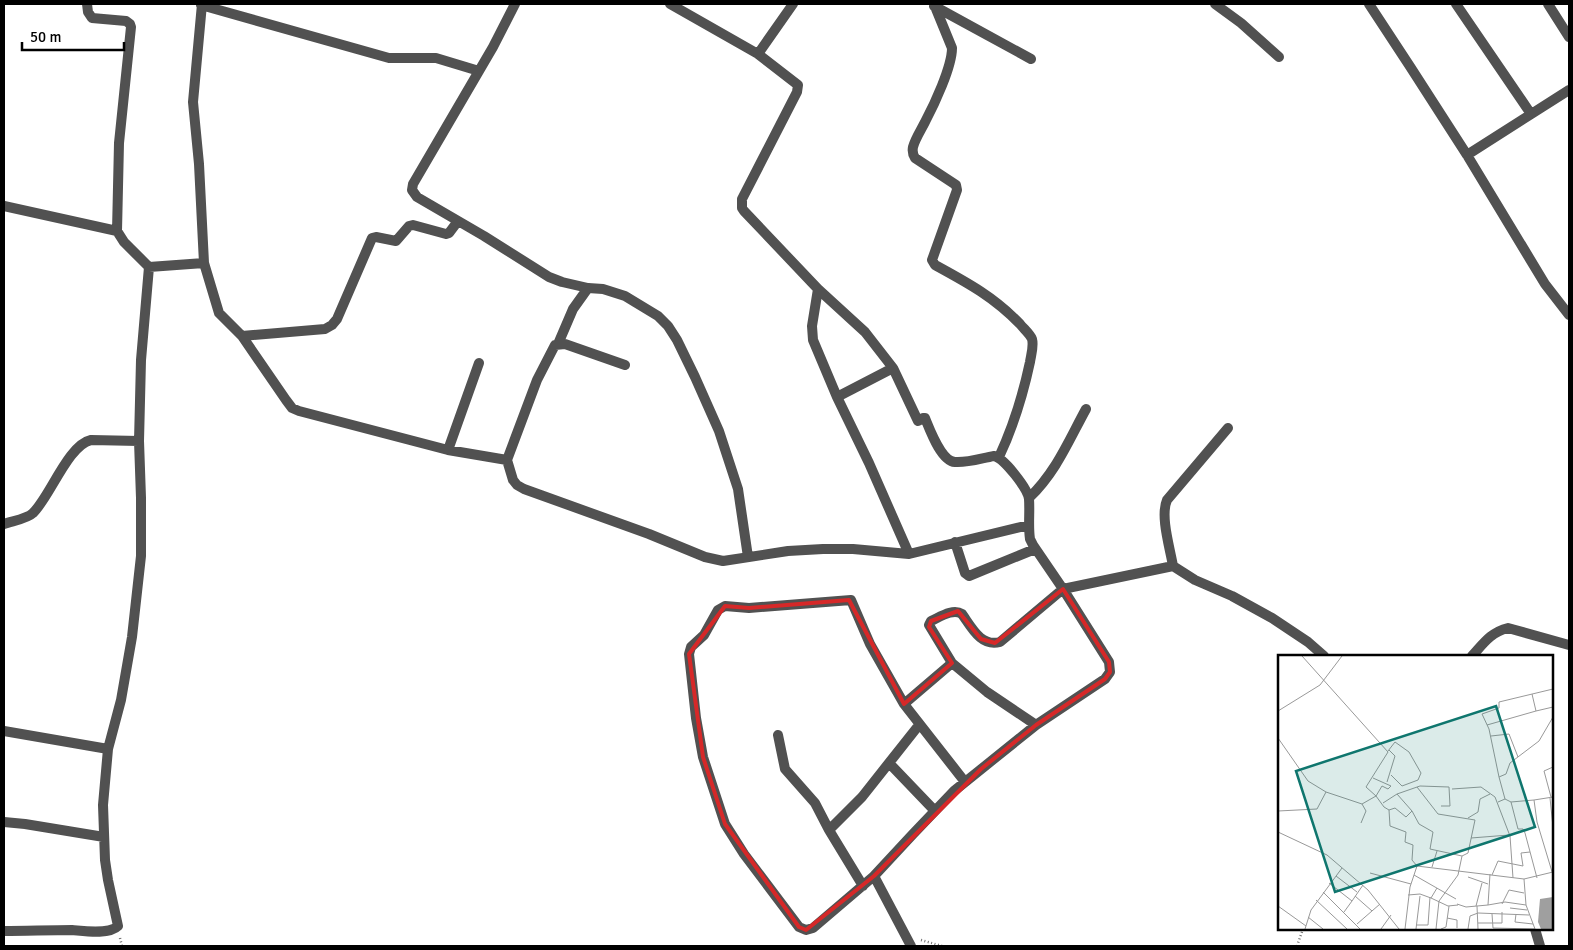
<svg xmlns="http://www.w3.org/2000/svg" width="1573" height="950" viewBox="0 0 1573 950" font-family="Signika,sans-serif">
	<rect width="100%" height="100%" fill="#fff"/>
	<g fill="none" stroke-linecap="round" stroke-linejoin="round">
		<path stroke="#737373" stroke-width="2.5" stroke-dasharray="1 2.5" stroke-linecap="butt" d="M120,938L122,946
			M921,940L942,946
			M1297,946L1303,929"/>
		<path stroke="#515151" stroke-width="10" d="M87,4L88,12L92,18L126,21L130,24L131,27L119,143L117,231L124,242L149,267L204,263
			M202,4L193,102L199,164L204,263L219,313L242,336L286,400L292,408L299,411L448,450L507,460
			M515,4L493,47L413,184L412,190L417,197L484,236L549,277L562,282L588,288L603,289L625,296L658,316L668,326L677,340L695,377L719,431L738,489L748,557
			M670,4L758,54L798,85L797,92L742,199V208L744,211L818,289L812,326L813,340L837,397
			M934,4L952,48C952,67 934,105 925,122C921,130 915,139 913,147C912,152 913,155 915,158L956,185L957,190L932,260L935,265C968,283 994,297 1020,324C1024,329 1030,334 1032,339C1034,346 1031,355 1030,362C1023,395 1013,427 999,457
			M1215,4L1241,23L1279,57
			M1369,4L1411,68L1467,155L1545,284L1569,315
			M1456,4L1531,114
			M1548,4L1569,37
			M201,5L389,58H436L479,71
			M934,6L1031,59
			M758,54L793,4
			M1467,155L1569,90
			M4,206L117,231
			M818,289L865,332L893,368
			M242,336L325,329L332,325L337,319L372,238L376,237L396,241L409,226L413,225L446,234L449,233L458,221
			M558,344L573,309L588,288
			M625,365L565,344L555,345L537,380L507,460L513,480L517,485L524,489L649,534L705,557L723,561L788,551L823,549H853L909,554
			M448,450L479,363
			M1029,498C1056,472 1068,442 1086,409
			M4,524C12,521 27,519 33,513C50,497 68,445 91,440L139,441L141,360L149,267
			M1029,525L909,554L869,463L837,397L893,368L918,421L923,418H925C930,430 941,461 955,462C968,463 982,458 994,456C1004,458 1028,489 1029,499C1030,512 1028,526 1030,539L1033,545L1063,589L1000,642C981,647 972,628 962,614C953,608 940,617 931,621L929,625L952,663L987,692L1036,725
			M955,542L965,573L969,576L1035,549
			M1173,566C1170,548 1160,516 1167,500L1228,428
			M1472,656C1483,644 1491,632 1508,628L1569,645
			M952,663L904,704L965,782
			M4,731L108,749
			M778,735L785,769L815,803L829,830
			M890,764L935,811
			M4,822L25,824L104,837
			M874,876L813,928L806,930L799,927L744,854L725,824L703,757L696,718L689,654L691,647L704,635L718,610L725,606L749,608L851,600L870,644L904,704
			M863,886L829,830L862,797L919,725
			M1535,929L1540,946
			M4,931C26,931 49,930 72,930C84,931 109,935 118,926L108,880L105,860L103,805L108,749L121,700L132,637L141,556V498L139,441
			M911,946L874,876L913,834L954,791L1036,725L1105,679L1110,672L1109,662L1063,589L1173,566L1195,580L1232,596L1272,618L1308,642L1324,656"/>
	</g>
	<path fill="none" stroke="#d62828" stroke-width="4" stroke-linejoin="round" d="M1063,589L1109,662L1110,672L1105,679L1036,725L981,769L874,876L806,930L799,927L725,824L703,757L689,654L725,606L749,608L849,600L904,704L952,663L929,627L931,621L958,611L981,639L995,643Z"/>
	<g transform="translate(1278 655)">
		<rect width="275" height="275" fill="#fff"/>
		<path d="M275,242V274H263L260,267L262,244Z" fill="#9f9f9f"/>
		<path fill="none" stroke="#999" stroke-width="1" d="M254,39L258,56L275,52M0,56L42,30L64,1M209,70L258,56M213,81L231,79L240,102M0,83L30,126L48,137M110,96L117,87L131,97L143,118L140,125L124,131L113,120M221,122L211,74L204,59L221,53V47L275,34M95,123L113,131M109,127L117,101L111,95M139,132L160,159L197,165L190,198L184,201L180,220L161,246M174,134L203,132L217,142L232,181L235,223M119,139L142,131L171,132L172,151H163M273,142L266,116L275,112M272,143L275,172M227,144L221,122L228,119L232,108L261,86L275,62M256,145L275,142M220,147L227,144L233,147L240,174H245L247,178L259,223M233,147L256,145L259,167L275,220M105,148L119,139L134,156L128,162L117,153L111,155L106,152L98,141L104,131L110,134L113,131M111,155L112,171L128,177L127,187L135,190L134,205L139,211M0,156L39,154L48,137L84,149L98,141L88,132L110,97L24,1M134,156L141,169L155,177L152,194L184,201M190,163L200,157L202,144L212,139M83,168L88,156L84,149M0,177L49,200L90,235L121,274M193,183L231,180M154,212L159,196M92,218L133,229M136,220L178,244M214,220L220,206L245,211L243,198L252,197M58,221L79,237M190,222L210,229M51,228L74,246L66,257M45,237L82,274M130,240L142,239L153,243L159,233M77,241L94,256M153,243L170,251L180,250M38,245L69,274M74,246L85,230M179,249L188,252L210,250L212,219M224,249L231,235L246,238M210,250L227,247L248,250M0,251L28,271M198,251L204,228M199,251L200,274M232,253L249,255M214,259L215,273L257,274M238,259L237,267L255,269M30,262L45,274M169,263L179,265V273M200,268H224V257M79,269L102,249M138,270H150L152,242M27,274L33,255L64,213M103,274L113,260M127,274L132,232L139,211L246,224M138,274L142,241M158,274L161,246M163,274L168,272L171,251M190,274L192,261L200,258L251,260M257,274L248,250L246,224L275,217"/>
		<path fill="#0f766e" fill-opacity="0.15" stroke="#0f766e" stroke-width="2.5" d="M218,51L257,172L57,237L18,116Z"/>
		<rect width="275" height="275" fill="none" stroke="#000" stroke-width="2.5"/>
	</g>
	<rect width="1573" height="950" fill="none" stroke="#000000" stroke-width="10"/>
	<path d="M22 42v8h102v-8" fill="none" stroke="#000000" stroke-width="2.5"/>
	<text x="30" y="42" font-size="15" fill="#000000" stroke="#ffffff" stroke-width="4" paint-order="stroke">50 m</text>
</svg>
